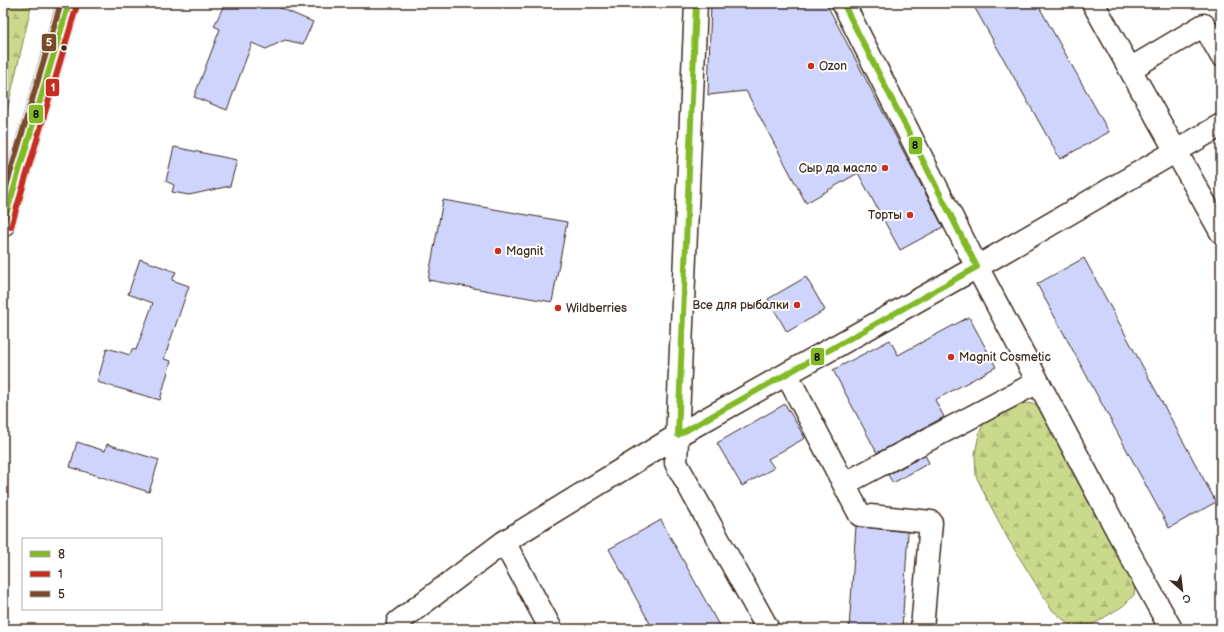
<svg xmlns="http://www.w3.org/2000/svg" width="1224" height="632" viewBox="0 0 1224 632" font-family="'Balsamiq Sans',sans-serif">
	<defs>
		<pattern id="forest-firs" width="22" height="20" patternUnits="userSpaceOnUse"><rect width="22" height="20" fill="#cad98c"/><path d="M5 1l3.5 6h-7zM16 11l3.5 6h-7z" fill="#aeba78"/></pattern>
	</defs>
	<rect width="100%" height="100%" fill="#fff"/>
	<filter id="ink" filterUnits="userSpaceOnUse"><feTurbulence type="fractalNoise" baseFrequency=".025" numOctaves="2"/><feDisplacementMap in="SourceGraphic" scale="8" xChannelSelector="R" yChannelSelector="G"/><feConvolveMatrix kernelMatrix="1 2 1 2 8 2 1 2 1" color-interpolation-filters="sRGB"/></filter>
	<g filter="url(#ink)">
		<path fill="url(#forest-firs)" stroke="#828255" d="M3,3H32L3,128Z
			M1025,403L1044,405L1136,577L1134,595L1123,606L1092,625L1071,626L1051,609L1008,539L986,497L976,476L975,454L979,434L985,419Z"/>
		<path fill="#ced4fc" stroke="#3b2a1e" d="M225,3H269L313,22L303,44L285,40L266,49L252,43L227,110L194,97L220,29L214,26Z
			M711,3H826L943,227L900,250L858,173L806,203L746,91L708,95Z
			M972,3H1037L1109,132L1060,159Z
			M174,147L237,160L230,186L189,195L172,192L174,185L166,181Z
			M443,200L567,222L552,302L428,280Z
			M1084,258L1216,502L1169,528L1037,284Z
			M140,259L176,272L172,280L189,286L164,359L171,361L160,400L97,382L107,348L130,355L132,349L136,350L153,303L128,294Z
			M806,277L825,310L787,332L768,299Z
			M969,317L996,367L935,400L944,417L877,453L833,370L890,340L898,355Z
			M785,404L805,438L768,459L774,468L742,486L717,443Z
			M77,442L105,451L107,444L159,460L149,492L70,467Z
			M925,455L929,463L893,483L888,475Z
			M661,520L721,629H653L609,549Z
			M856,526L908,532L902,629H849Z"/>
		<g fill="none" stroke-linecap="round" stroke-linejoin="round">
			<defs>
				<path id="minor" d="M696,3L676,463L768,629
					M843,3L977,267L1127,549L1171,629
					M1093,3L1221,232
					M1130,69L1204,25L1221,55
					M787,375L860,515L931,522L922,629
					M844,484L1038,382
					M398,629V622L504,542
					M551,629L504,542L678,435L977,267L1221,125"/>
				<path id="major" d="M3,225L69,3"/>
			</defs>
			<use href="#minor" stroke="#3b2a1e" stroke-width="25"/>
			<use href="#major" stroke="#3b2a1e" stroke-width="25"/>
			<use href="#minor" stroke="#fff" stroke-width="22"/>
			<use href="#major" stroke="#fff" stroke-width="22"/>
			<defs>
				<path id="bus-1" d="M3,225L69,3
					M678,435L977,267L843,3
					M678,435L696,3"/>
				<path id="bus-2" d="M11,227L77,5"/>
				<path id="bus-3" d="M3,197L61,3"/>
			</defs>
			<use href="#bus-1" stroke="#fff" stroke-width="9"/>
			<use href="#bus-2" stroke="#fff" stroke-width="9"/>
			<use href="#bus-3" stroke="#fff" stroke-width="9"/>
			<use href="#bus-1" stroke="#81ba26" stroke-width="6"/>
			<use href="#bus-2" stroke="#c52d22" stroke-width="6"/>
			<use href="#bus-3" stroke="#7a4b2a" stroke-width="6"/>
		</g>
	</g>
	<circle fill="#3b2a1e" stroke="#fff" stroke-width="1.5" cx="64" cy="48" r="3.5"/>
	<g fill="#c8321e" stroke="#fff" stroke-width="1.5">
		<circle cx="811" cy="66" r="4"/>
		<circle cx="885" cy="168" r="4"/>
		<circle cx="910" cy="215" r="4"/>
		<circle cx="498" cy="251" r="4"/>
		<circle cx="797" cy="305" r="4"/>
		<circle cx="558" cy="308" r="4"/>
		<circle cx="951" cy="357" r="4"/>
	</g>
	<g text-anchor="middle" dominant-baseline="central" stroke-width="4" stroke-linejoin="round" paint-order="stroke">
		<g font-size="12" fill="#3b2a1e" stroke="#fff" text-anchor="start">
			<text x="819" y="66">Ozon</text>
			<text x="877" y="168" text-anchor="end">Сыр да масло</text>
			<text x="902" y="215" text-anchor="end">Торты</text>
			<text x="506" y="251">Magnit</text>
			<text x="789" y="305" text-anchor="end">Все для рыбалки</text>
			<text x="566" y="308">Wildberries</text>
			<text x="959" y="357">Magnit Cosmetic</text>
		</g>
	</g>
	<g stroke="#fff" stroke-width="1.5">
		<rect x="41" y="33" width="16" height="19" rx="4" fill="#7a4b2a"/>
		<rect x="45" y="78" width="15" height="19" rx="4" fill="#c52d22"/>
		<rect x="28" y="104" width="16" height="20" rx="4" fill="#81ba26"/>
		<rect x="908" y="136" width="15" height="19" rx="4" fill="#81ba26"/>
		<rect x="810" y="347" width="15" height="19" rx="4" fill="#81ba26"/>
	</g>
	<g font-size="11" text-anchor="middle" font-weight="bold" fill="#fff">
		<text x="49" y="46">5</text>
		<text x="53" y="91">1</text>
	</g>
	<g font-size="11" text-anchor="middle" font-weight="bold" fill="#111">
		<text x="36" y="118">8</text>
		<text x="915" y="149">8</text>
		<text x="817" y="361">8</text>
	</g>
	<rect width="1224" height="632" fill="none" stroke="#fff" stroke-width="16"/>
	<rect x="8" y="8" width="1208" height="616" fill="none" stroke="#3b2a1e" stroke-width="1.5" filter="url(#ink)"/>
	<rect x="22" y="538" width="140" height="72" fill="#ffffff" stroke="#b1aaa5"/>
	<rect x="30" y="551" width="20" height="6" fill="#81ba26" stroke="#b1aaa5"/>
	<text x="58" y="558" font-size="12" fill="#3b2a1e">8</text>
	<rect x="30" y="571" width="20" height="6" fill="#c52d22" stroke="#b1aaa5"/>
	<text x="58" y="578" font-size="12" fill="#3b2a1e">1</text>
	<rect x="30" y="591" width="20" height="6" fill="#7a4b2a" stroke="#b1aaa5"/>
	<text x="58" y="598" font-size="12" fill="#3b2a1e">5</text>
	<g transform="translate(1182 590) rotate(152)" stroke="#ffffff" stroke-width="3" paint-order="stroke">
	<path d="M0-3L7 15L0 10L-7 15Z" fill="#3b2a1e"/>
	<text y="-6" font-size="11" font-weight="bold" text-anchor="middle" fill="#3b2a1e">С</text>
	</g>
</svg>
